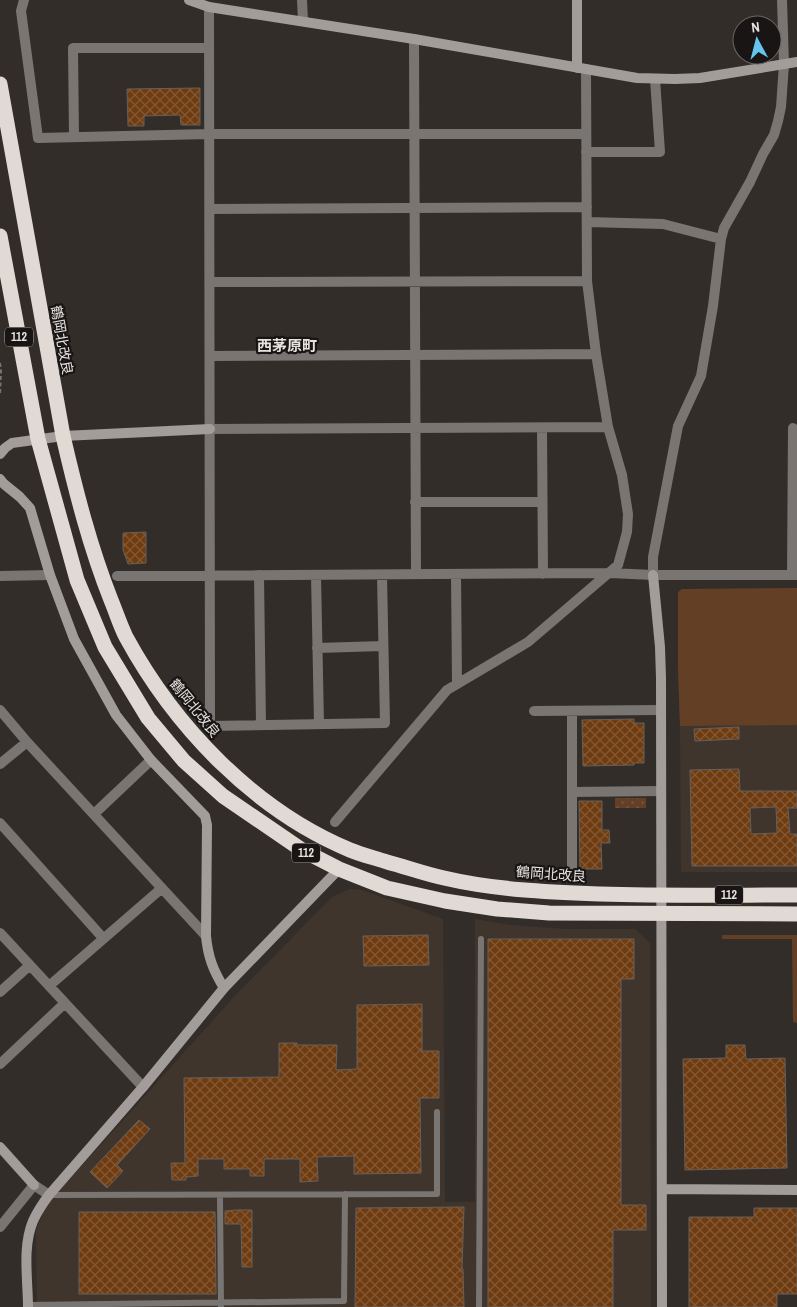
<svg xmlns="http://www.w3.org/2000/svg" width="797" height="1307" viewBox="0 0 797 1307" font-family="'Archivo Narrow','Noto Sans JP',sans-serif">
	<defs>
		<pattern id="grass-tufts" width="24" height="20" patternUnits="userSpaceOnUse" patternTransform="scale(1.25)"><rect width="24" height="20" fill="#633f25"/><path d="M3 7l-1-3M5 7V3M7 7l1-3M15 17l-1-3M17 17v-4M19 17l1-3" fill="none" stroke="#795a44"/></pattern>
		<pattern id="garden-dots" width="8" height="8" patternUnits="userSpaceOnUse" patternTransform="scale(1.25)"><rect width="8" height="8" fill="#633f25"/><path d="M2 2h.1M6 6h.1" fill="none" stroke="#795a44" stroke-width="1.8" stroke-linecap="round"/></pattern>
		<pattern id="building-cross-hatch" width="8" height="8" patternUnits="userSpaceOnUse" patternTransform="scale(1.25)"><rect width="8" height="8" fill="#6f3c11"/><path d="M0 0l8 8M0 8l8-8" fill="none" stroke="#835833"/></pattern>
	</defs>
	<rect width="100%" height="100%" fill="#322d29"/>
	<path fill="#40352d" d="M797,588V872H681L680,726L678,669V592L682,589Z
		M350,889L362,890L443,919L445,1202H475V919L510,925L567,929H635L650,943L651,1307H37L36,1230L44,1210L52,1199L234,997L332,897Z"/>
	<path fill="url(#grass-tufts)" d="M722,935H797V1031V1023L793,1022L792,939H722Z"/>
	<path fill="url(#garden-dots)" d="M615,798H646V808H615Z"/>
	<path fill="#633f25" d="M797,588V725L680,726L678,669V592L682,589Z"/>
	<path fill="url(#building-cross-hatch)" stroke="#66605c" fill-rule="evenodd" d="M200,88V125H181L180,115L144,116V126H128L127,89Z
		M146,532V563L128,564L123,550V533Z
		M634,719V723H644V763H634V765L583,766L582,720Z
		M739,727V739L695,741L694,729Z
		M739,769L740,791H797V808H788L790,834H797V866H692L690,770ZM776,807L777,833L751,834L750,808Z
		M579,801H602V830H609L610,843H601L602,869H580Z
		M428,935L429,965L364,966L363,936Z
		M488,939H634V979H621V1205H646V1230H613V1307H488Z
		M422,1004V1051H439V1098H420L421,1173L354,1174V1156L317,1157L318,1181L300,1182V1159H264V1176H250V1169H224V1159H198V1176L186,1177V1180H172L171,1163H185L184,1078L279,1077V1043H297V1045H337L336,1070L357,1069V1005Z
		M726,1045H745L746,1059L785,1058L787,1168L685,1170L683,1059L726,1058Z
		M139,1120L150,1129L117,1165L123,1171L107,1188L90,1172Z
		M464,1207L462,1269H463L464,1307H355L356,1208Z
		M754,1208H797V1294H777V1307H689V1217H754Z
		M237,1210H252V1267H242L241,1224H225V1211Z
		M79,1212H215L216,1294H79Z"/>
	<g fill="none" stroke-linecap="round" stroke-linejoin="round">
		<path stroke="#797571" stroke-width="2" stroke-dasharray="4 2.5" stroke-linecap="butt" d="M0,363L1,370L0,395"/>
		<path stroke="#787573" stroke-width="6" d="M49,1195L437,1194V1112
			M220,1195L221,1307
			M28,1305L344,1301L345,1194
			M479,1307L481,939"/>
		<path stroke="#787573" stroke-width="10" d="M24,0L21,11L38,138L209,134H585
			M302,0L303,21
			M209,7L210,726L385,723L382,575
			M414,39L416,574
			M74,137L73,48H209
			M586,152H660L655,79
			M210,209L587,207
			M587,222L663,224L721,239
			M210,282L587,281
			M210,356L596,354
			M542,428L543,574
			M210,429L608,427
			M415,502H542
			M456,574L457,684
			M259,575L261,725
			M316,575L319,724
			M653,575V557L678,426L701,376L713,306L721,239L724,228L750,182L763,154L774,135L778,121L781,107L784,64L782,0
			M792,575L793,428
			M0,576L50,575
			M117,576L610,573L653,575H797
			M317,648L383,646
			M0,710L27,742L206,936
			M534,711L660,710
			M0,764L27,742
			M572,792L661,791
			M94,814L151,760
			M335,822L447,690L528,642L618,565L627,532L628,514L622,475L608,427L596,354L587,281L586,69
			M0,823L103,938
			M572,874V711
			M0,933L143,1087
			M49,986L162,888
			M0,992L30,965
			M0,1064L65,1003
			M0,1227L34,1185L49,1195"/>
		<path stroke="#a29d9a" stroke-width="10" d="M189,0L209,7L414,39L637,78L675,79L700,78L797,62
			M577,0V68
			M0,454L5,448L12,443L63,436L210,429
			M0,479L4,484L20,497L30,508L50,575L74,639L116,715L151,760L205,816L207,825L206,936C208,957 213,970 224,988
			M653,575L660,647L661,678L662,1307
			M0,1147L34,1185
			M663,1189L797,1190
			M28,1307C28,1280 22,1247 33,1221C37,1212 43,1203 49,1195L143,1087L224,988L339,869"/>
		<path stroke="#e0d9d4" stroke-width="15" d="M0,84L63,436C76,492 90,547 111,600C116,612 120,625 126,637C175,727 254,810 350,850C362,855 375,858 387,862C406,867 425,874 444,878C495,890 548,892 600,894C666,896 731,895 797,895
			M0,236L38,439L77,580L105,647L148,718L184,761L223,796L302,850L339,869L387,888L445,901L497,909L549,913L797,914"/>
	</g>
	<g text-anchor="middle" dominant-baseline="central" stroke-width="4.5" stroke-linejoin="round" paint-order="stroke">
		<g fill="#181514" stroke="#a8a4a2" stroke-width="1">
			<rect x="5" y="327.5" width="28" height="19" rx="4"/>
			<rect x="292" y="843.5" width="28" height="19" rx="4"/>
			<rect x="715" y="885.5" width="28" height="19" rx="4"/>
		</g>
		<g font-size="12" font-weight="bold" fill="#e5e2df">
			<text x="19" y="337">112</text>
			<text x="306" y="853">112</text>
			<text x="729" y="895">112</text>
		</g>
		<g font-size="14" fill="#e5e2df" stroke="#181514">
			<text transform="translate(62 340) rotate(80)">鶴岡北改良</text>
			<text transform="translate(195 708) rotate(51)">鶴岡北改良</text>
			<text transform="translate(551 874) rotate(4)">鶴岡北改良</text>
		</g>
		<g font-size="15" font-weight="bold" fill="#e5e2df" stroke="#181514">
			<text x="287" y="345">西茅原町</text>
		</g>
	</g>
	<g transform="translate(757 40) rotate(353)"><circle r="24" fill="#181514" stroke="#6a6765"/>
	<path d="M0-4L9 19L0 12L-9 19Z" fill="#65c5ee"/>
	<text y="-8" font-size="14" font-weight="bold" text-anchor="middle" fill="#e5e2df">N</text>
	</g>
</svg>
